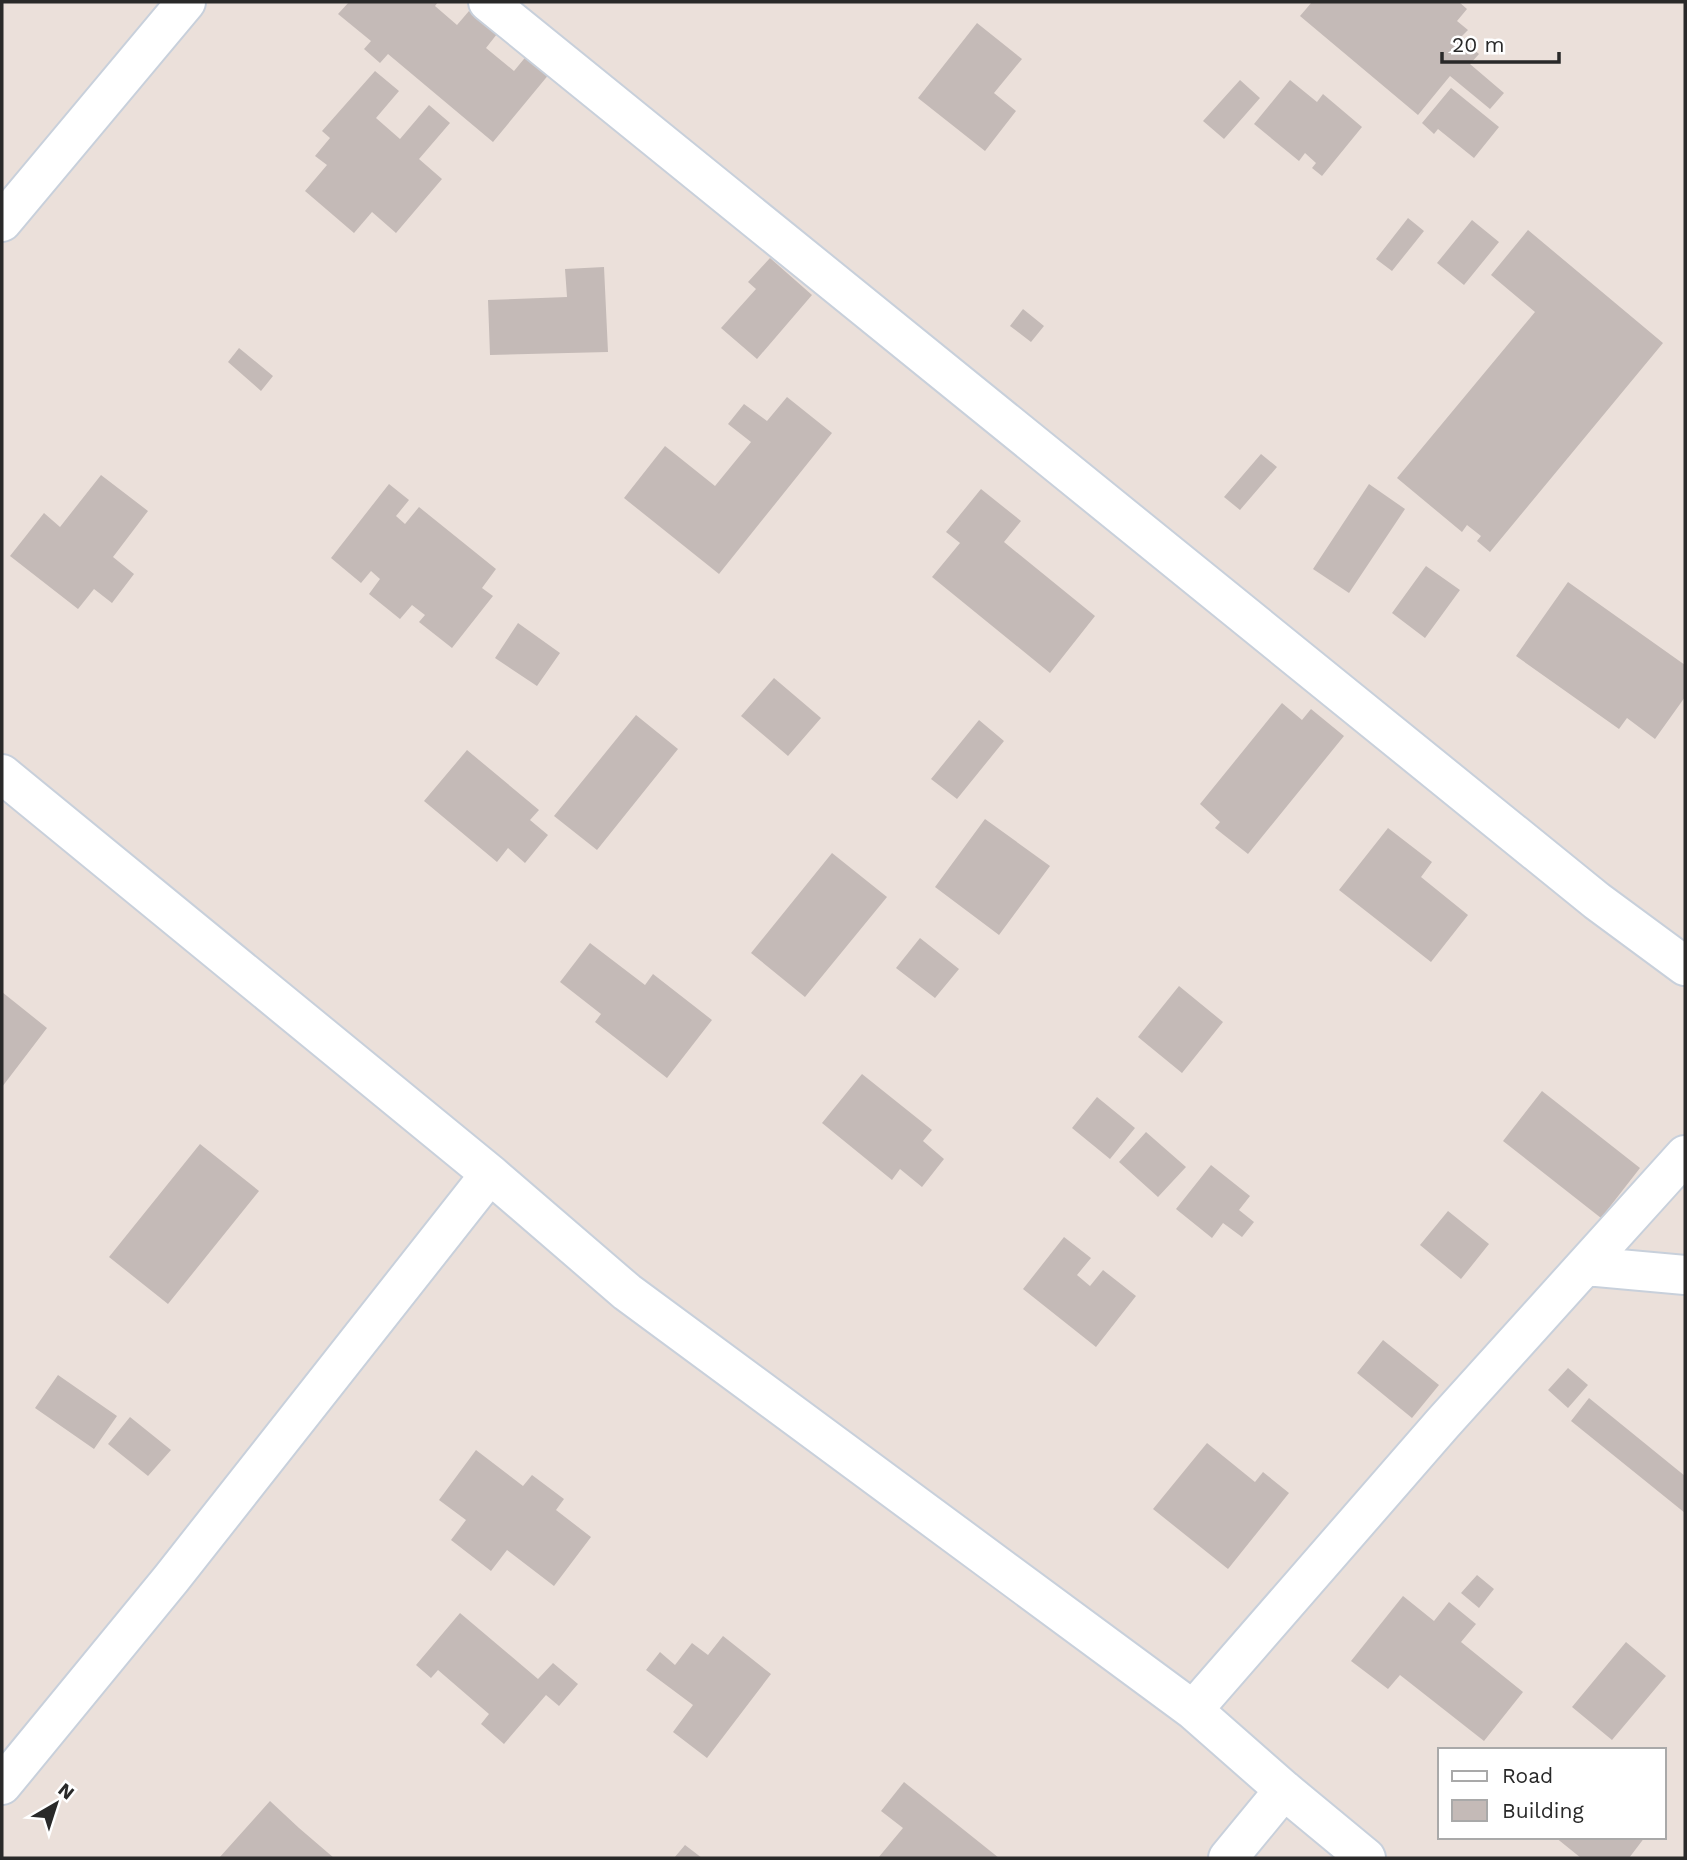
<svg xmlns="http://www.w3.org/2000/svg" width="1687" height="1860" viewBox="0 0 1687 1860" font-family="'Work Sans',sans-serif">
	<rect width="100%" height="100%" fill="#ebe0da"/>
	<path fill="#c4bab7" d="M349,2H438L435,6L457,25L469,11L497,34L486,48L514,71L528,54L550,73L493,142L388,54L380,63L364,49L371,41L338,14Z
		M1312,2H1459L1467,9L1457,21L1468,30L1460,38L1479,54L1470,64L1504,93L1490,109L1450,76L1418,115L1300,16Z
		M977,23L1022,59L994,93L1016,111L985,151L918,98Z
		M375,71L399,91L376,118L400,139L429,105L450,123L419,159L442,179L396,233L372,212L354,233L305,191L327,165L315,156L330,138L322,131Z
		M1240,80L1260,98L1224,139L1203,121Z
		M1290,80L1317,102L1323,94L1362,127L1322,176L1312,168L1316,163L1305,153L1299,161L1254,124Z
		M1451,88L1499,127L1474,158L1438,129L1434,134L1422,123Z
		M1408,218L1424,231L1392,271L1376,259Z
		M1472,220L1499,242L1464,285L1437,263Z
		M1528,230L1663,343L1490,552L1477,541L1481,536L1467,525L1462,532L1397,478L1535,312L1491,275Z
		M770,258L812,295L757,359L721,328L756,289L748,282Z
		M604,267L608,352L490,355L488,300L567,297L565,269Z
		M1023,309L1044,326L1031,342L1010,326Z
		M239,348L273,376L261,391L228,362Z
		M787,397L832,433L719,574L624,498L665,446L715,486L751,442L728,424L744,404L767,421Z
		M1261,454L1277,467L1240,510L1224,497Z
		M101,475L148,511L113,557L134,574L112,603L94,589L78,609L10,556L44,513L60,527Z
		M389,484L409,500L396,516L405,524L419,507L496,569L482,588L493,596L452,648L419,622L425,615L412,605L400,619L369,594L380,579L371,571L361,583L331,558Z
		M1369,484L1405,509L1349,593L1313,569Z
		M981,489L1021,521L1004,542L1095,616L1050,673L932,577L960,543L946,532Z
		M1426,566L1460,590L1425,638L1392,613Z
		M1568,582L1685,665V697L1655,739L1627,718L1619,729L1516,656Z
		M518,623L560,653L537,686L495,658Z
		M774,678L821,718L788,756L741,716Z
		M1282,703L1302,720L1311,709L1344,736L1248,854L1215,828L1220,822L1200,804Z
		M636,715L678,749L597,850L554,816Z
		M979,720L1004,741L957,799L931,779Z
		M467,750L539,810L530,820L548,835L525,863L508,848L497,862L424,801Z
		M985,819L1050,866L999,935L935,887Z
		M1388,828L1432,862L1421,877L1468,915L1431,962L1339,890Z
		M832,853L887,897L805,997L751,953Z
		M920,938L959,969L935,998L896,968Z
		M590,943L645,985L653,974L712,1020L667,1078L595,1022L601,1014L560,982Z
		M1179,986L1223,1022L1182,1073L1138,1037Z
		M2,992L47,1028L2,1087Z
		M862,1074L932,1130L923,1141L944,1159L922,1187L900,1169L892,1180L822,1123Z
		M1542,1091L1640,1168L1601,1218L1503,1141Z
		M1097,1097L1135,1128L1110,1159L1072,1128Z
		M1146,1132L1186,1167L1158,1197L1119,1162Z
		M200,1144L259,1191L168,1304L109,1257Z
		M1211,1165L1250,1196L1239,1210L1254,1222L1242,1237L1223,1223L1212,1238L1176,1209Z
		M1448,1211L1489,1244L1461,1279L1420,1245Z
		M1064,1237L1091,1258L1077,1275L1090,1286L1103,1270L1136,1296L1096,1347L1023,1289Z
		M1383,1340L1439,1385L1412,1418L1357,1373Z
		M1568,1368L1588,1385L1568,1408L1548,1390Z
		M58,1375L117,1416L94,1449L35,1408Z
		M1589,1398L1685,1476V1513L1571,1421Z
		M130,1417L171,1450L148,1476L108,1444Z
		M1207,1443L1255,1482L1263,1472L1289,1493L1228,1569L1153,1509Z
		M476,1450L523,1486L532,1475L564,1499L556,1510L591,1537L554,1586L507,1550L491,1571L451,1540L466,1520L439,1500Z
		M1477,1575L1494,1589L1479,1608L1461,1593Z
		M1403,1596L1434,1621L1449,1602L1476,1624L1461,1642L1523,1692L1484,1741L1400,1675L1388,1689L1351,1661Z
		M460,1613L538,1679L553,1663L578,1684L559,1706L546,1695L504,1744L481,1724L489,1714L438,1670L431,1678L416,1665Z
		M723,1636L771,1674L707,1758L673,1732L693,1705L646,1670L660,1652L675,1665L692,1643L708,1655Z
		M1626,1642L1666,1676L1612,1740L1572,1707Z
		M904,1782L999,1858H878L903,1828L881,1811Z
		M270,1801L299,1828L334,1858H219Z
		M1555,1837H1645L1629,1858H1581Z
		M685,1845L702,1858H674Z"/>
	<g fill="none" stroke-linecap="round" stroke-linejoin="round">
		<defs>
			<path id="street" d="M488,2L1597,901L1685,966
				M2,222L186,2
				M2,774L490,1174L627,1292L1193,1710L1284,1790L1366,1858
				M1586,1266L1685,1275
				M1193,1710L1443,1423L1685,1155
				M2,1785L171,1579L490,1174
				M1228,1858L1284,1790"/>
		</defs>
		<use href="#street" stroke="#c8d0db" stroke-width="42"/>
		<use href="#street" stroke="#fff" stroke-width="38"/>
	</g>
	<rect width="1687" height="1860" fill="none" stroke="#292929" stroke-width="7"/>
	<rect x="1438" y="1748" width="228" height="91" fill="#ffffff" stroke="#a9a9a9" stroke-width="2"/>
	<rect x="1452" y="1771" width="35" height="10" fill="#ffffff" stroke="#a9a9a9" stroke-width="2"/>
	<text x="1502" y="1783" font-size="21" fill="#292929">Road</text>
	<rect x="1452" y="1800" width="35" height="21" fill="#c4bab7" stroke="#a9a9a9" stroke-width="2"/>
	<text x="1502" y="1818" font-size="21" fill="#292929">Building</text>
	<g transform="translate(56 1804) rotate(39)" stroke="#ffffff" stroke-width="5" paint-order="stroke">
	<path d="M0-5L12 26L0 18L-12 26Z" fill="#292929"/>
	<text y="-10" font-size="19" font-weight="bold" text-anchor="middle" fill="#292929">N</text>
	</g>
	<path d="M1442 52v10h117v-10" fill="none" stroke="#292929" stroke-width="3.5"/>
	<text x="1452" y="52" font-size="21" fill="#292929" stroke="#ffffff" stroke-width="5" paint-order="stroke">20 m</text>
</svg>
